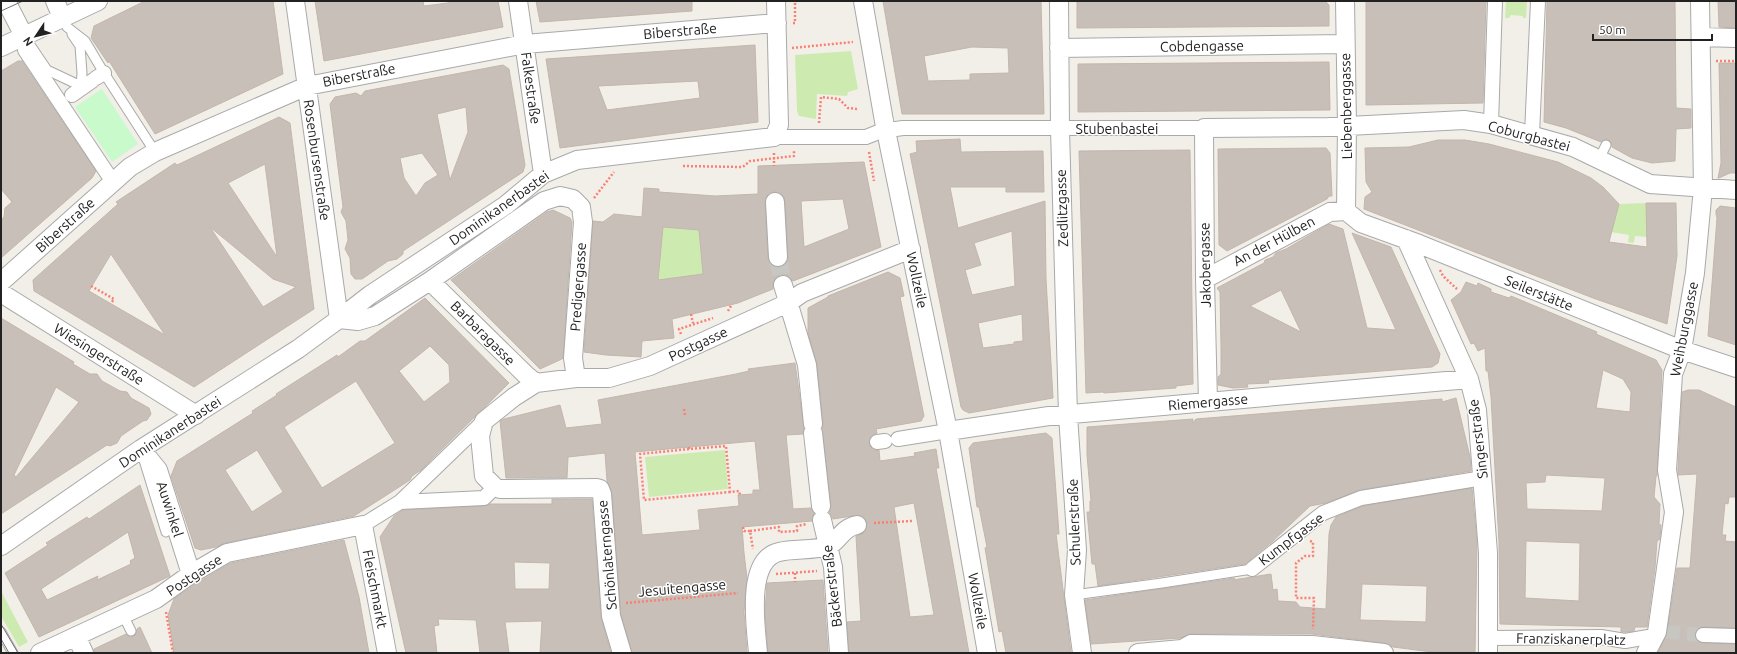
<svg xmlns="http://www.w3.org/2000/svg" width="1737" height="654" viewBox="0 0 1737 654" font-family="Ubuntu,sans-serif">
	<rect width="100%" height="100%" fill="#f2efe9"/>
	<path fill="#cdebb0" d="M1506,1H1527L1526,18H1523V16L1511,15L1509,18H1505Z
		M851,51L858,89L848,92L847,96L817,94L816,119L799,116L797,111L795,55Z
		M1646,203L1647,237L1635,236L1634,242L1632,243L1628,242L1629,235L1611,232L1619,204Z
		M663,227L699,230L703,274L658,280Z
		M725,450L728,489L649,497L645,457Z
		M1,591L28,642L19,647L1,616Z"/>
	<path fill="#c8facc" d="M102,89L138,144L112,162L75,107Z"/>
	<path fill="#c7bfb8" stroke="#c4b6ab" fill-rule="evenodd" d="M145,1H273L283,74L155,134L109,61L108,63L91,38L94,26Z
		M315,1H423L424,6L448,3L449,1H498L503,27L324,61Z
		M536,1H692V11L540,22Z
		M883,1H1041L1044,114H902ZM972,47L1008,48L1009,73L970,74V80L928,81L924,56Z
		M1077,1H1325L1329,5V26L1077,28Z
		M1366,1H1486L1483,103L1366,105Z
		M1547,1H1675L1676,108L1691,109V128L1676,129L1675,161L1652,163L1632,158L1612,147L1611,142L1608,140L1605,139L1601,142L1566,128L1544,122Z
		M1718,1H1736V28L1719,27Z
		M755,45L758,122L560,148L546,59ZM698,81L700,98L607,110L598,86Z
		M18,61H22L96,171L92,178L1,258V220L4,217L5,208L12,202L1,189V71Z
		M1329,62L1330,110L1078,112V64Z
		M1719,63H1736V173H1730L1719,178H1718L1721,163Z
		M503,65L509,69L525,165L523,172L403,251V254L397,259L388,261L362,279H355L351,274L350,258L345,249L348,240L346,221L341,212L343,207L330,104L335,97L356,93L361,96L365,91ZM466,107L468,132L450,180L437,114ZM422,153L438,175L425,183L416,196L404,178L400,158Z
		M279,117L290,123L314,309L194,387L34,291L33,280L118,204L116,202L175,163L177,165ZM265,164L277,257L228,183ZM210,227L273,279L296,287L263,307ZM111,254L165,335L89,291Z
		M960,139L961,152L1043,151L1044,192H1006V187H950L958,228L1045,201L1046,279L1053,398L969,413L963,410L961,407L910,154L917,152L916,141ZM1012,231L1015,286L972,295L965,270L981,265L974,243ZM1022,314L1023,341L1014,342V344L983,348L978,323Z
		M1438,140H1465L1489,144L1558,162L1591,178L1603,187L1619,204L1609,242L1647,247L1646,203H1676L1677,256L1667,324L1593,298L1364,209L1365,197L1372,192L1366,182L1365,148L1409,147Z
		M1326,148L1330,153L1332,196H1329L1327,199L1227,251L1219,245L1218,149Z
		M1190,150L1193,384L1176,386V388L1104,393L1103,392L1086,393L1079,151Z
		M864,162L881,247L793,281L786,275H780L773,282V289L738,303L672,319L674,338L642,341L641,357L606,355L584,352L593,221L603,222L614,214L642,217L644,188L659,189V192L715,196L758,194V166ZM775,192L780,193L785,201L788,256V261L784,266L778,267L773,266L768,258L765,203L766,198L769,193ZM843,199L849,229L804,247L801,201ZM663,227L699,230L703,274L658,280Z
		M1720,206L1736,208V345L1708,336L1717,218L1716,214V210Z
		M553,210L570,218L572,222L563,358L562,359L540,369L451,280L547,212Z
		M1329,224L1343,229L1367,328L1396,330L1352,233L1391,247L1440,354L1438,363L1432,367L1268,380L1269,383L1247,384L1248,387L1233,388L1218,385V377L1221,374V347L1220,292L1217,288L1264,263L1265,260L1273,257L1276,253L1286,249ZM1281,290L1301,332L1250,306Z
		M888,272L900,278L904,296L900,297L924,416L921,421L876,429L877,433L872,436L869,443L873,450H879L880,461L915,456L914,453L936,449L939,468H936L969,653H849L847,622L861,621L856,536L865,532L867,522L864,518L859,515L833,519L829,512L831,505L822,429L823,423L817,364L808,333V308L828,297V296ZM914,503L934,615L910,617L894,507Z
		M1466,282L1477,286L1478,283L1491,289V292L1509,298L1511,296L1597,332L1596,334L1656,360L1662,370L1657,476H1656L1654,497L1660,504L1659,524L1661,525L1660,539L1657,541L1655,568L1647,627H1635L1634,631L1625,632H1621V627L1500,624L1499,542L1491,397L1488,371H1486L1485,348L1478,351L1474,343L1471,344L1451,300L1461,292ZM1603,370L1623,379L1631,392L1630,412L1596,408ZM1546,475L1605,478L1602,511L1527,509L1526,483L1545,482ZM1526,541L1580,543L1579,601L1525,598Z
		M425,298L509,383L421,470L412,476L410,480L354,516L225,543L216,547L201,550L195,548L171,476L177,461L253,413L252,411L277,395L276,394L337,355L338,357L360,341H365ZM430,346L449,365L450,382L424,402L399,371ZM356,381L395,443L322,488L284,427ZM257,450L283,492L252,512L225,470Z
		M1,318L74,362L73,364L90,374H97L102,381L120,391L127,392L131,398L149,408L151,414L147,420L143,421L121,436L117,443L110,446L107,445L1,514ZM56,387L79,402L16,477L14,475Z
		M795,363L804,428L803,434L786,435L793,509L811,508L814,513L812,521L742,527L744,553L747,578L744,612L747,653H632L621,614L612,493L607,481L605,453L568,457L567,478H506L500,421L504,419L560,405L566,428L602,424L598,400L736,374L749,371L748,369ZM755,441L760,490H753V494L738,495L739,506L698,510L700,530L642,535L635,452Z
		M1688,390H1699L1736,407V497H1729L1728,504L1725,503L1722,535H1726L1725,541L1736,542V628L1703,627L1696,630L1695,635L1696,639L1702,643L1736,644V653H1658L1667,633L1677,568H1690L1697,474L1678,475V469L1682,392Z
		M1456,398L1470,457L1471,471L1360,490L1326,503L1310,506L1273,541L1245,564L1098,586L1095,564H1092L1087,512H1090V501H1091L1087,455V427L1193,419V423L1196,419L1442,399V402Z
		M1046,433L1052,438L1059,534H1056L1071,653H1006L1002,631L999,632L985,548L987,547L979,507H977L969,448L973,443Z
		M140,485L170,576L39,637L5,573L48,545L46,543L87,517L89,519ZM128,532L135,558L130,561L131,564L97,580L98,576L47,600L41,589Z
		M1472,488L1477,543L1475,652H1432L1393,647L1385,643L1312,634H1191L1181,638L1091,644L1085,600L1235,578L1233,580L1271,574L1273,590L1277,589L1278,601L1296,602L1300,607L1326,609L1329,534L1331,525L1336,517L1363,506ZM1362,584L1427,586L1426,622L1360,620Z
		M552,499H592L601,617L611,653H540L542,621L505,622L509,653H480L476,620L438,619L439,625L434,626L437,653H406L380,537L394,516L403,510L484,506L489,504H552ZM514,562L550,563L549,589H515Z
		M344,540L359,597L369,653H174L168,615L174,599L197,583L231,563Z
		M823,580L828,653H768L765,612L767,583Z
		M140,627L152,653H94V649L126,634L130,637L134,636L136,634L137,629Z"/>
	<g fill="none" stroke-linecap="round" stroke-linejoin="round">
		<path stroke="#c8c6c1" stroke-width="14" stroke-dasharray="14 7" stroke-linecap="butt" d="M1666,632L1703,635"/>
		<path stroke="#c8c6c1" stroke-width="18" stroke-dasharray="18 9" stroke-linecap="butt" d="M778,257L783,285"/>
		<defs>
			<path id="service" d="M67,27L85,41L104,73L155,152
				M24,36L47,70L81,86L82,73L80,46L72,34
				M1599,159L1606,145
				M144,460L166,532
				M1074,595L1162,583L1252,569
				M123,615L131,631
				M1,632L13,653"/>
			<path id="pedestrian" d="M25,50L113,182
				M96,78L104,73
				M72,95L92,81
				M1491,124L1495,1
				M1532,134L1538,1
				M774,137H866L881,131L903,128H1204
				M898,439L948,431
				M877,442L885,441
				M400,502L484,498L495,487
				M363,525L400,502L484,421
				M1252,569L1323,513L1361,498L1483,478
				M1703,635L1736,636
				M1488,638L1601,637L1625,641L1654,636"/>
			<path id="minor" d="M6,1L24,36
				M55,1L62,17
				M295,1L339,319
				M518,1L543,174
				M863,1L884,121L948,431L987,653
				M1059,1L1060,129L1068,415L1077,550L1074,595L1082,653
				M1345,1L1347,126L1346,211
				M1701,37L1736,38
				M1,47L98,1
				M1059,48L1345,44
				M775,202L778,257
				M1346,211L1361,223L1419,244L1682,350L1736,368
				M1406,239L1469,379L1477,410L1488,553V653
				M1205,279L1330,212L1346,211
				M430,281L526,375L536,383
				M1,282L130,167L155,152L307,86L525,44L777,23
				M783,285L807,365L813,424
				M1,293L196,415
				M339,319L358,321L375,316L430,281L544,201L560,196L573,199L581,207L583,222L573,358L576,378
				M1208,402L1205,279L1204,128L1329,127L1464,120L1491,124L1573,147L1650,184L1736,190
				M948,431L1049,416L1469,379
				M813,433L821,506
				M141,449L158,470L191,574
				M822,520L833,567L839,653
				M1,546L141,449L298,349L339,319L370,295L506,205L543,174L577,160L774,137L779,125L776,1
				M76,636L84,653
				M40,653L156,599L191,574L227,553L363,525L387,653
				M622,653L611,616L602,494L600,489L597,488L500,489L495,487L484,476L480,436L484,421L514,397L536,383L576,378H609L650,366L788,303L802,293L911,249
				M758,653C756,628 745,560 779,552C794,548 813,551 828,546C839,542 841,528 857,525
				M1138,653L1182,649L1191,644L1312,645L1384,653
				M1646,653L1657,632L1674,512L1667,470L1673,374L1682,350L1695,273L1703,188L1700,1"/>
		</defs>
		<use href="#service" stroke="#a9a9a9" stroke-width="11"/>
		<use href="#pedestrian" stroke="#a9a9a9" stroke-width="16"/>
		<use href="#minor" stroke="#a9a9a9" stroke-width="20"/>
		<path stroke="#fa8072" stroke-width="2.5" stroke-dasharray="2 2" stroke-linecap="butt" d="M793,23H795V1H798
			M792,48L853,42
			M1716,61H1736
			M819,123L821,97L839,99L848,108L857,109
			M869,152L874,181
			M774,153V166
			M683,166L741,167L744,166L750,161L794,156V150
			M594,198L614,172
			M1440,270L1443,276L1457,289
			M91,286L114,299L112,302
			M728,311L732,304
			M691,314L693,323
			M681,334L679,329L713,318
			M684,409L685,415
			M689,447V449L726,446L730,492L739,491L740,495
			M689,449L640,454L644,500L730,492
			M874,523L912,521
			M743,527L744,531H750L753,549
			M750,531L779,527V532L797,531V526L807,524
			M1310,541L1313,542V556H1305L1296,563V598H1314L1313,629
			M795,573V582
			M776,574L817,571
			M626,603L738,593
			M166,612L173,653"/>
		<use href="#service" stroke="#fff" stroke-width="9"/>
		<use href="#pedestrian" stroke="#fff" stroke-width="14"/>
		<use href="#minor" stroke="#fff" stroke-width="18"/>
		<path stroke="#707070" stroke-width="1" d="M1,11L23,1
			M1,624L18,653
			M1,639L9,653"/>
	</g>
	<g text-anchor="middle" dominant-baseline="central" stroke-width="3" stroke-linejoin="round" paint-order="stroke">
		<g font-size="14" fill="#222" stroke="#fff">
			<text transform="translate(680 31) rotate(-5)">Biberstraße</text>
			<text transform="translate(1202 46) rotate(-1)">Cobdengasse</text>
			<text transform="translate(359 75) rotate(-11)">Biberstraße</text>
			<text transform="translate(531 88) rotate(82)">Falkestraße</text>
			<text transform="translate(1346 106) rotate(-91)">Liebenberggasse</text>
			<text x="1117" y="129">Stubenbastei</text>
			<text transform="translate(1529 136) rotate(15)">Coburgbastei</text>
			<text transform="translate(317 160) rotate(82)">Rosenbursenstraße</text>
			<text transform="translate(499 208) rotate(-35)">Dominikanerbastei</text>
			<text transform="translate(1062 208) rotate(-92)">Zedlitzgasse</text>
			<text transform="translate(65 225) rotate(-42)">Biberstraße</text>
			<text transform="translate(1274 241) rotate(-28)">An der Hülben</text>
			<text transform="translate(1205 265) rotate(-91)">Jakobergasse</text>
			<text transform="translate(917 280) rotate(78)">Wollzeile</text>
			<text transform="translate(578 287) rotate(-86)">Predigergasse</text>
			<text transform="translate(1539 293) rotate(22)">Seilerstätte</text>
			<text transform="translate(1684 329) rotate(-79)">Weihburggasse</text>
			<text transform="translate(483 333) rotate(45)">Barbaragasse</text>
			<text transform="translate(698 344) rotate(-25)">Postgasse</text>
			<text transform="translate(99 354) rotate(32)">Wiesingerstraße</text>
			<text transform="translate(1208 402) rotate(-5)">Riemergasse</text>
			<text transform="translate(170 432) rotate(-33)">Dominikanerbastei</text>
			<text transform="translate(1478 439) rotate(-97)">Singerstraße</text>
			<text transform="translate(170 509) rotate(72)">Auwinkel</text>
			<text transform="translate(1074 522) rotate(-92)">Schulerstraße</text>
			<text transform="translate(1291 539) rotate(-37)">Kumpfgasse</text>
			<text transform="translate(607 555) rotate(-95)">Schönlaterngasse</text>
			<text transform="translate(194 575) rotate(-33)">Postgasse</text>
			<text transform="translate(832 586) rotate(-97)">Bäckerstraße</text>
			<text transform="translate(682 588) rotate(-5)">Jesuitengasse</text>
			<text transform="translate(375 589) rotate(79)">Fleischmarkt</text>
			<text transform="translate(978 601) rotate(80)">Wollzeile</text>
			<text transform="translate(1571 639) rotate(1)">Franziskanerplatz</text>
		</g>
	</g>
	<rect width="1737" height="654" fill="none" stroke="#222222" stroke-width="4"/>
	<g transform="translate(36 36) rotate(235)" stroke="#ffffff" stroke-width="3" paint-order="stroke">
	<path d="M0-3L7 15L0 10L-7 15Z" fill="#222222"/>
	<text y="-6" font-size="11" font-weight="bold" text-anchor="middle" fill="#222222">N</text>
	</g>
	<path d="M1593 34v6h119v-6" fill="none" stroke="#222222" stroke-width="2"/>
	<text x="1599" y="34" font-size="12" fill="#222222" stroke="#ffffff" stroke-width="3" paint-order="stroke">50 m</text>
</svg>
